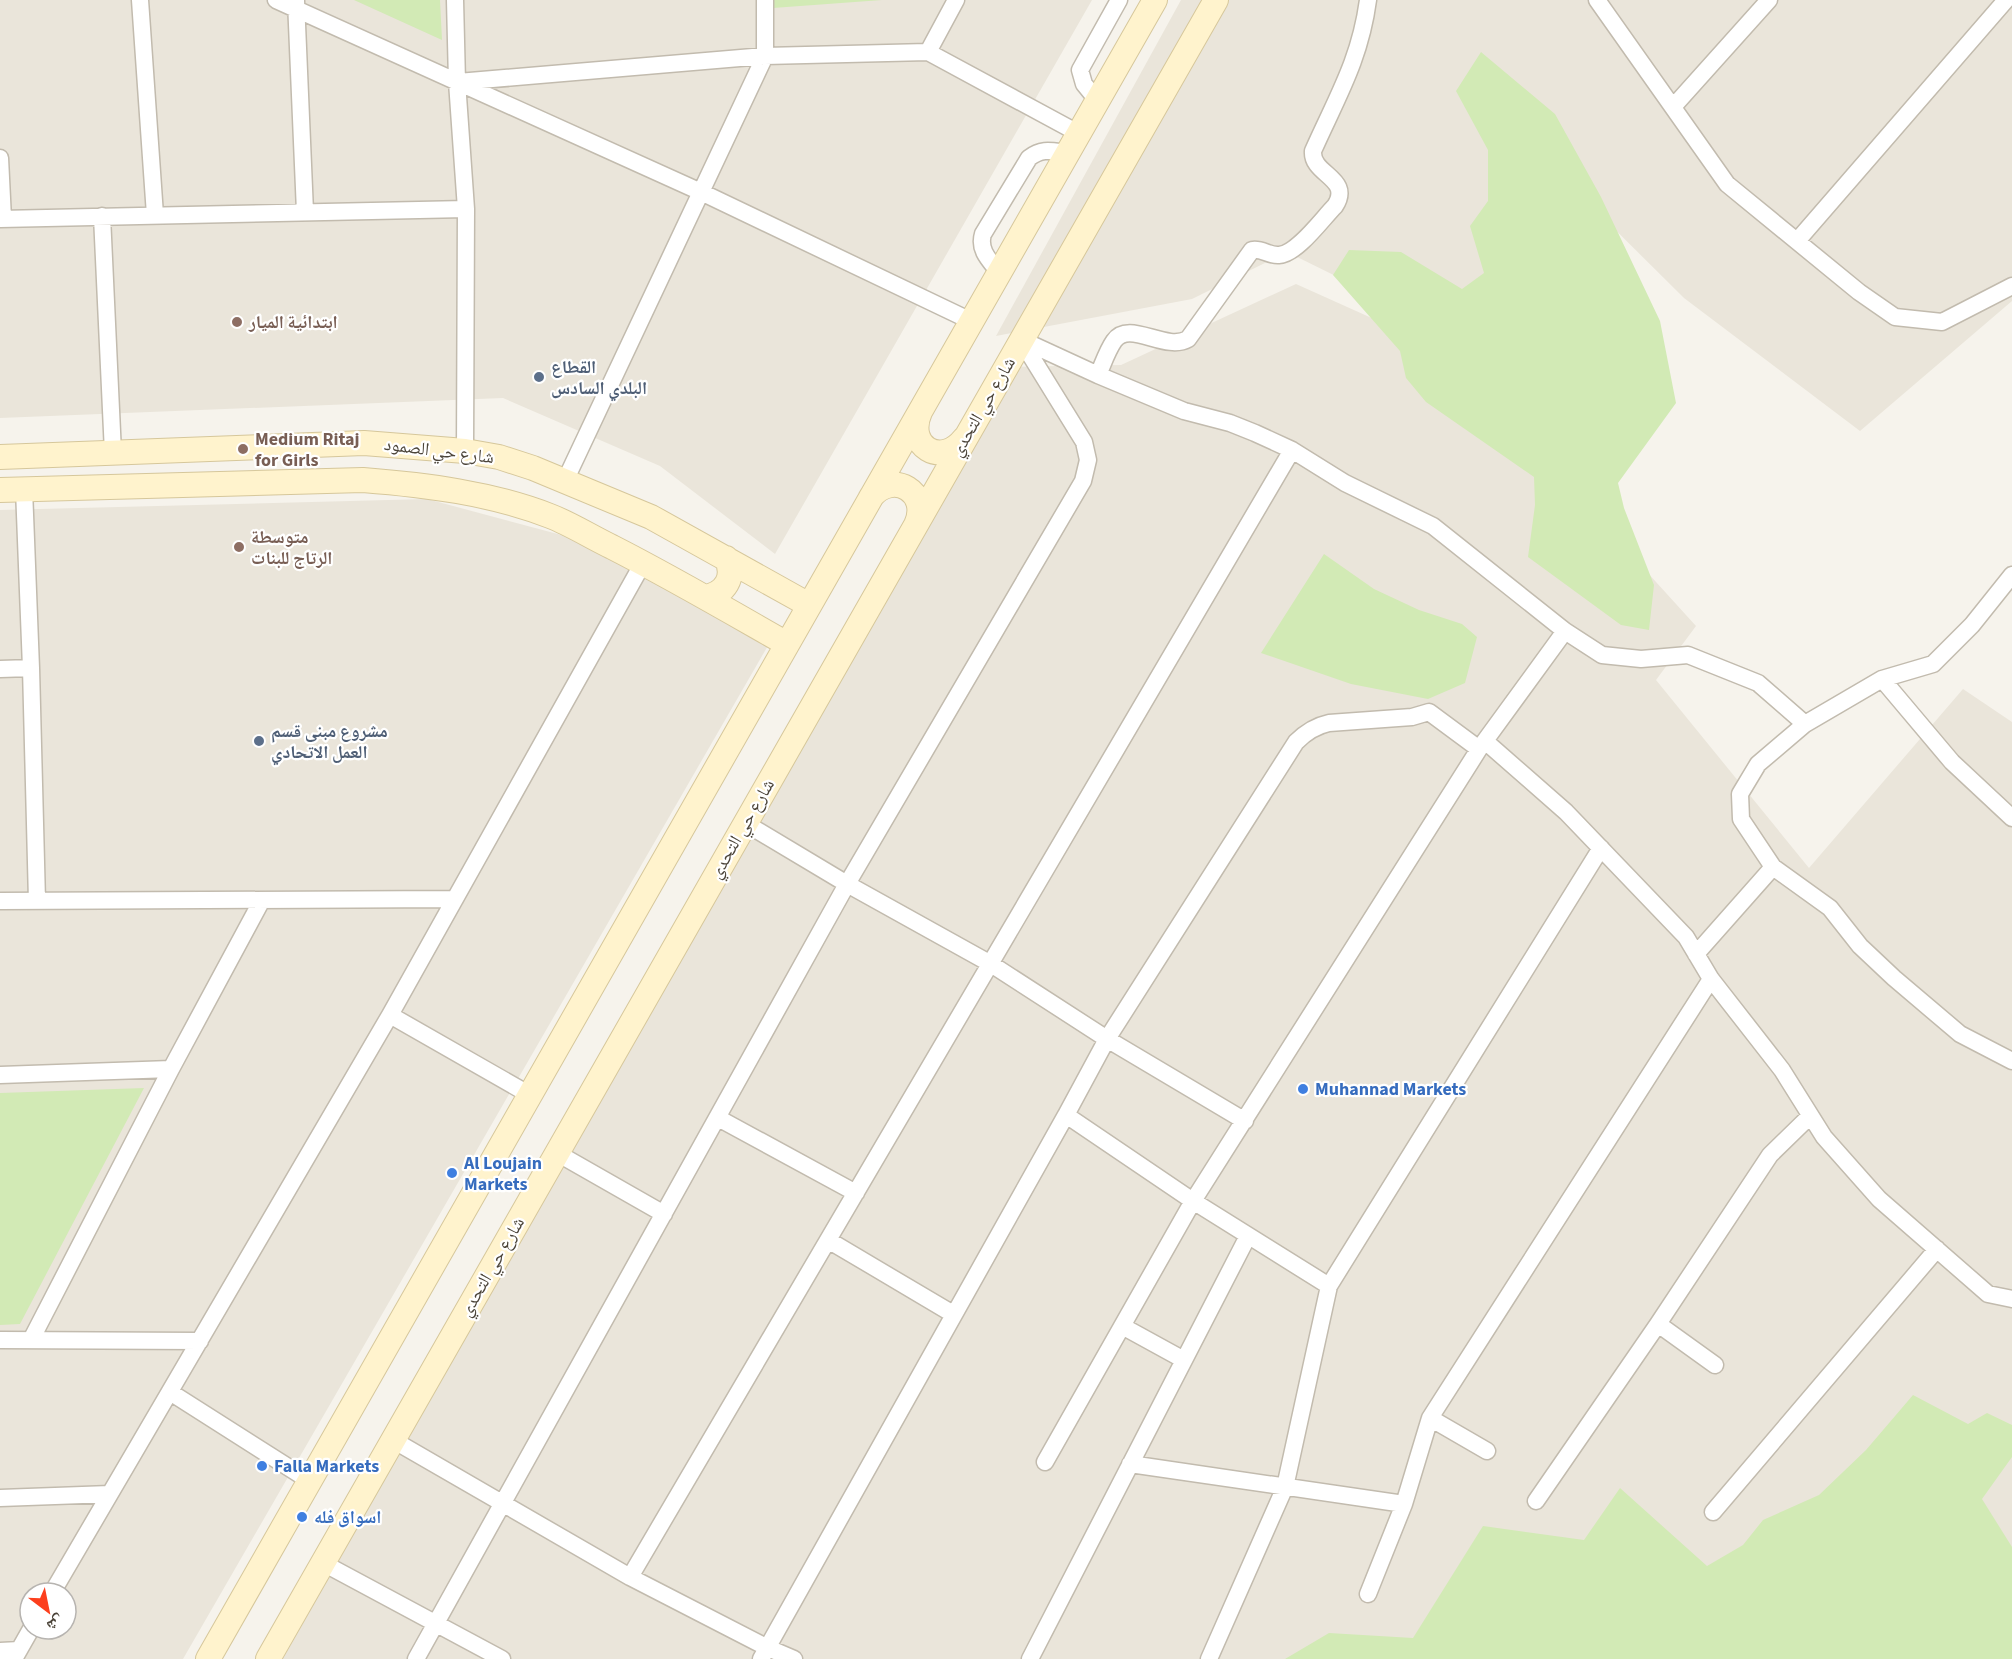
<svg xmlns="http://www.w3.org/2000/svg" width="2012" height="1659" viewBox="0 0 2012 1659" font-family="'Source Sans 3','Noto Naskh Arabic',sans-serif">
	<rect width="100%" height="100%" fill="#f6f3ec"/>
	<path fill="#eae5da" fill-rule="evenodd" d="M0,0H1092L775,554L660,466L503,398L0,418Z
		M1181,0H2012V301L1860,431L1684,298L1554,169L1472,304L1366,291L1287,252L1192,299L996,336Z
		M1296,284L1434,346L1567,484L1696,626L1656,680L1809,868L1963,689L2012,722V1623L1464,1659H283L1004,367L1121,365Z
		M427,499L610,548L773,637L183,1659H0V510ZM30,1593H66V1629H30Z"/>
	<path fill="#d2eab5" d="M354,0H440L442,40Z
		M773,0H882L773,8Z
		M1481,52L1555,114L1601,197L1660,321L1676,403L1618,483L1624,508L1654,585L1649,630L1621,625L1528,557L1535,505L1534,477L1426,402L1406,378L1400,351L1333,275L1349,250L1401,252L1462,289L1484,273L1470,226L1488,201V150L1456,91Z
		M1324,554L1374,589L1419,610L1462,624L1477,637L1465,683L1428,699L1351,684L1261,653Z
		M144,1088L20,1324L0,1325V1093Z
		M1913,1395L1968,1424L1987,1413L2012,1425V1457L1982,1499L2012,1547V1659H1285L1329,1633L1413,1638L1483,1526L1584,1540L1620,1488L1707,1566L1743,1545L1763,1520L1819,1495L1866,1450Z"/>
	<g fill="none" stroke-linecap="round" stroke-linejoin="round">
		<defs>
			<path id="street" d="M140,0L155,215
				M276,0L701,192L971,321
				M455,0L457,82L466,209L465,451
				M1597,0L1727,184L1859,292L1895,317L1942,322L2012,286
				M296,1L305,212
				M928,52L956,0
				M458,82L765,56L928,52L1078,133
				M1097,100L1084,84L1080,70L1119,0
				M1673,107L1769,0
				M0,158L3,219
				M102,216L113,453
				M0,219L466,209
				M1797,241L2006,0
				M999,272C990,261 978,250 983,234L1029,158C1042,148 1051,151 1067,153
				M1022,340L1098,375L1184,411L1230,423L1255,433L1292,450L1345,483L1433,526L1565,631L1602,655L1641,659L1688,655L1758,683L1805,724
				M1098,375C1103,364 1107,351 1114,341C1129,319 1165,352 1188,339L1252,250C1262,248 1269,256 1279,255C1297,254 1322,219 1335,206C1353,178 1311,175 1313,151C1337,97 1360,60 1368,0
				M565,481L765,56V0
				M24,489L31,668L37,901
				M2012,575L1972,625L1933,664L1882,679L1805,724L1758,764L1740,794L1741,819L1773,867L1830,908L1860,946L1894,978L1960,1034L2012,1061
				M0,669L31,668
				M1882,679L1952,762L2012,818
				M1485,741L1566,812L1686,937L1711,979L1782,1070L1824,1137L1879,1199L1988,1294L2012,1299
				M745,823L847,884L991,964L1107,1039L1245,1121
				M0,901L455,899
				M1696,954L1773,867
				M390,1015L530,1095
				M0,1075L171,1069
				M718,1118L856,1193
				M557,1153L664,1214
				M828,1240L953,1314
				M1329,1286L1193,1201L1066,1115L1107,1039L1296,742C1306,732 1315,726 1329,723L1412,717L1429,712L1479,749
				M1658,1324L1715,1365
				M1122,1326L1184,1360
				M0,1340L200,1341
				M31,1340L171,1069L262,900
				M170,1392L310,1481
				M1430,1418L1487,1451
				M393,1440L630,1577L766,1647L794,1659
				M1045,1462L1193,1201L1479,749L1565,631
				M1130,1464L1404,1504
				M0,1498L110,1494
				M1536,1501L1658,1324L1770,1155L1810,1116
				M1713,1512L1937,1249
				M323,1563L502,1659
				M630,1577L1292,450
				M52,1593L390,1015L643,563
				M1368,1594L1404,1504L1430,1418L1711,979
				M0,1651L19,1650
				M14,1659L31,1629
				M416,1659L847,884L1083,481L1088,460L1084,442L1021,340
				M761,1659L1066,1115
				M1030,1659L1248,1236
				M1209,1659L1285,1487L1329,1286L1601,848"/>
			<path id="secondary" d="M920,412C905,446 941,468 964,439
				M0,457L364,443L465,451L499,457L533,468L651,517L809,605
				M0,490L363,480C426,485 491,493 550,516C571,524 591,537 612,547C671,577 729,611 787,644
				M871,497C893,470 931,492 916,525
				M705,597C725,594 736,577 726,558
				M208,1659L1155,0
				M268,1659L1216,0"/>
		</defs>
		<use href="#street" stroke="#c2bbae" stroke-width="19"/>
		<use href="#secondary" stroke="#d6c79b" stroke-width="26"/>
		<use href="#street" stroke="#fff" stroke-width="16"/>
		<use href="#secondary" stroke="#fff3cd" stroke-width="24"/>
	</g>
	<g fill="#8d6e63" stroke="#fff" stroke-width="2">
		<circle cx="237" cy="322" r="6"/>
		<circle cx="243" cy="449" r="6"/>
		<circle cx="239" cy="547" r="6"/>
	</g>
	<g fill="#5c6f8a" stroke="#fff" stroke-width="2">
		<circle cx="539" cy="377" r="6"/>
		<circle cx="259" cy="741" r="6"/>
	</g>
	<g fill="#3f7fe0" stroke="#fff" stroke-width="2">
		<circle cx="1303" cy="1089" r="6"/>
		<circle cx="452" cy="1173" r="6"/>
		<circle cx="262" cy="1466" r="6"/>
		<circle cx="302" cy="1517" r="6"/>
	</g>
	<g text-anchor="middle" dominant-baseline="central" stroke-width="4.5" stroke-linejoin="round" paint-order="stroke">
		<g font-size="18" font-weight="bold" fill="#785e54" stroke="#fff" text-anchor="start">
			<text x="249" y="322">ابتدائية الميار</text>
			<text x="255" y="439">Medium Ritaj<tspan x="255" dy="21">for Girls</tspan></text>
			<text x="251" y="537">متوسطة<tspan x="251" dy="21">الرتاج للبنات</tspan></text>
		</g>
		<g font-size="18" font-weight="bold" fill="#4e5e75" stroke="#fff" text-anchor="start">
			<text x="551" y="367">القطاع<tspan x="551" dy="21">البلدي السادس</tspan></text>
			<text x="271" y="731">مشروع مبنى قسم<tspan x="271" dy="21">العمل الاتحادي</tspan></text>
		</g>
		<g font-size="18" fill="#4b4439" stroke="#fff">
			<text transform="translate(983 407) rotate(-60)">شارع حي التحدي</text>
			<text transform="translate(439 451) rotate(7)">شارع حي الصمود</text>
			<text transform="translate(742 829) rotate(-60)">شارع حي التحدي</text>
			<text transform="translate(492 1267) rotate(-60)">شارع حي التحدي</text>
		</g>
		<g font-size="18" font-weight="bold" fill="#366cbe" stroke="#fff" text-anchor="start">
			<text x="1315" y="1089">Muhannad Markets</text>
			<text x="464" y="1163">Al Loujain<tspan x="464" dy="21">Markets</tspan></text>
			<text x="274" y="1466">Falla Markets</text>
			<text x="314" y="1517">اسواق فله</text>
		</g>
	</g>
	<g transform="translate(48 1611) rotate(148)"><circle r="28" fill="#ffffff" stroke="#b7b4b0" stroke-width="1.5"/>
	<path d="M0-4.5L10 22L0 15L-10 22Z" fill="#fc3f1d"/>
	<text y="-9" font-size="16" font-weight="bold" text-anchor="middle" fill="#4b4439">ش</text>
	</g>
</svg>
